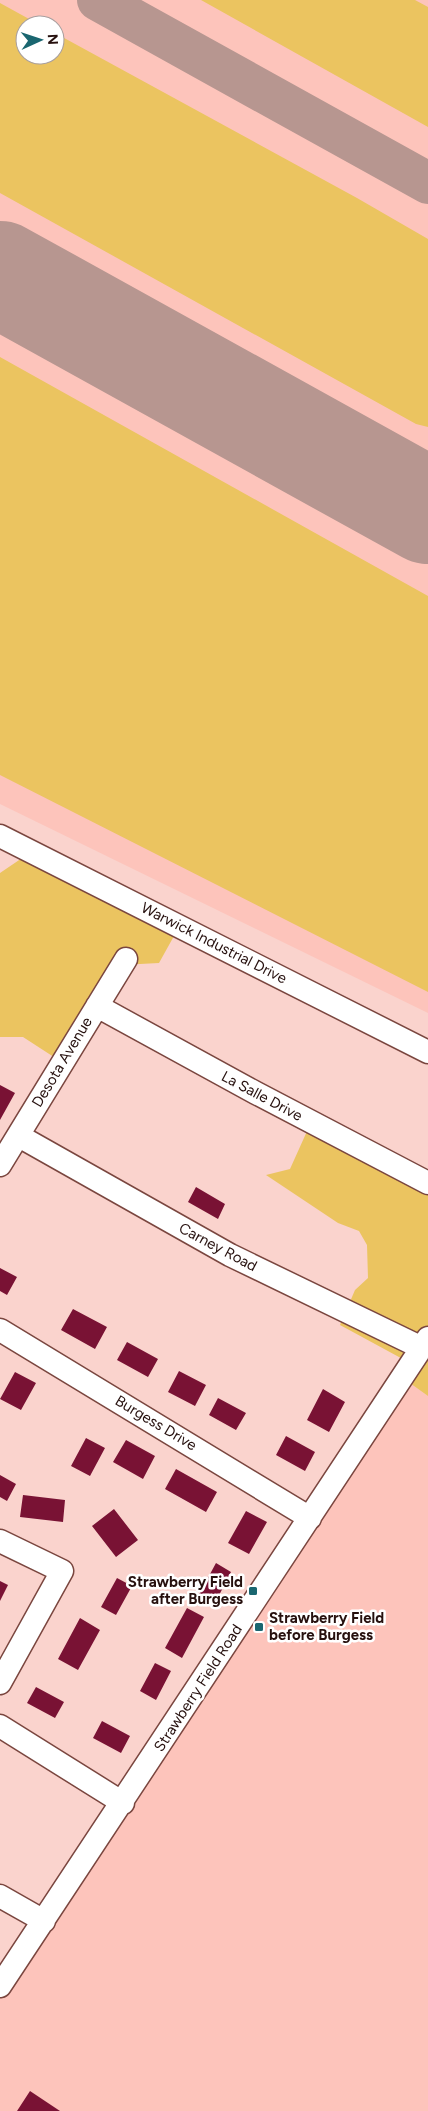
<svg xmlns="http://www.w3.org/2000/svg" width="428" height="2111" viewBox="0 0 428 2111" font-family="Figtree,sans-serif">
	<rect width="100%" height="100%" fill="#fad3cd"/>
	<path fill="#fdc4bb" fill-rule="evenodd" d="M0,0H428V1013L0,804ZM25,25H55V55H25Z
		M407,1381L428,1396V2111H0V1987Z"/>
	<path fill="#ebc460" d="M201,0H415L428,7V127Z
		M0,3L40,25H25V55H55V33L357,198L428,239V427L416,424L0,193Z
		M0,357L428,596V992L0,775Z
		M31,852L179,927L159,963L121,965L60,1061L23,1037H0V873Z
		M308,1129L428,1190V1396L407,1381L410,1363L340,1325L355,1290L368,1278L367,1245L359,1231L338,1223L266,1175L290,1169Z"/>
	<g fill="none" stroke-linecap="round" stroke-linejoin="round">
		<path stroke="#b79690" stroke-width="42" d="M98,0L428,183
			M397,494L428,501"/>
		<path stroke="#b79690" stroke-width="106" d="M0,274L428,511"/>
	</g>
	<path fill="#791234" d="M0,1085L15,1093L0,1120Z
		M196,1187L225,1204L218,1219L188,1202Z
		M0,1268L17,1277L7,1295L0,1291Z
		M73,1309L107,1327L95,1349L61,1330Z
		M127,1342L158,1359L148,1377L117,1360Z
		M179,1371L206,1385L195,1406L168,1392Z
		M15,1372L36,1383L21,1410L0,1399Z
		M323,1389L345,1402L329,1432L307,1420Z
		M218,1398L246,1413L236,1430L209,1415Z
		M286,1436L315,1452L305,1471L276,1455Z
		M86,1438L105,1448L90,1476L71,1466Z
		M126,1440L155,1456L143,1479L113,1462Z
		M176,1469L217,1492L206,1512L165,1489Z
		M0,1475L16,1484L7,1501L0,1497Z
		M23,1495L65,1500L63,1522L20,1517Z
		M114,1509L138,1540L116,1557L92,1526Z
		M246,1511L267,1522L249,1554L228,1543Z
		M216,1563L231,1572L213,1607L197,1598Z
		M117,1578L132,1586L116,1615L101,1607Z
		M0,1581L8,1585L0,1601Z
		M187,1608L204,1617L182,1658L165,1648Z
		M80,1618L100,1630L78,1670L58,1659Z
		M155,1663L171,1671L156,1700L140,1691Z
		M36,1687L64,1702L55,1718L27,1703Z
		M102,1721L130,1736L121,1753L93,1738Z
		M30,2091L60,2111H17Z"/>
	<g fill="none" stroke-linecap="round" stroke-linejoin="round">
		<defs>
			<path id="minor" d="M0,836L428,1052
				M97,1006L256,1093L428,1183
				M19,1136L230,1255L422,1348
				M0,1165L126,959
				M0,1330L310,1518
				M0,1541L62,1571L0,1683
				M0,1726L123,1803
				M0,1896L44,1921
				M0,1986L428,1338"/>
		</defs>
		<use href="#minor" stroke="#7a463f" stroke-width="25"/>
		<use href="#minor" stroke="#fff" stroke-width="22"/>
	</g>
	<g fill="#1a6670" stroke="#fff" stroke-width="2">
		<rect x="248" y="1586" width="10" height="10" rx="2.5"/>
		<rect x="254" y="1622" width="10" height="10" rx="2.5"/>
	</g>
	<g text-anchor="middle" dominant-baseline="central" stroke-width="5" stroke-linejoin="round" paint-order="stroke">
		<g font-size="15" fill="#26100e" stroke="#fff">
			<text transform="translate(214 943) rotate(27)">Warwick Industrial Drive</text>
			<text transform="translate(62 1062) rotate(-59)">Desota Avenue</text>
			<text transform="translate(262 1096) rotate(28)">La Salle Drive</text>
			<text transform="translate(218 1247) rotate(28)">Carney Road</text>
			<text transform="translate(156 1423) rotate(31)">Burgess Drive</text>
			<text transform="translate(198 1688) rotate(-57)">Strawberry Field Road</text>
		</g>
		<g font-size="15" font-weight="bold" fill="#26100e" stroke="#fff" text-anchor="end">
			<text x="243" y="1582">Strawberry Field<tspan x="243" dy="17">after Burgess</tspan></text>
			<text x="269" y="1618" text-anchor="start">Strawberry Field<tspan x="269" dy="17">before Burgess</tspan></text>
		</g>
	</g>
	<g transform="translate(40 40) rotate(87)"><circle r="24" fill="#ffffff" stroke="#a89f9f"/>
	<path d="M0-4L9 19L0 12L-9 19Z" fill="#1a6670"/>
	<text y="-8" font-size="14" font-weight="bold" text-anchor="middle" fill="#26100e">N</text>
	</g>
</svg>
